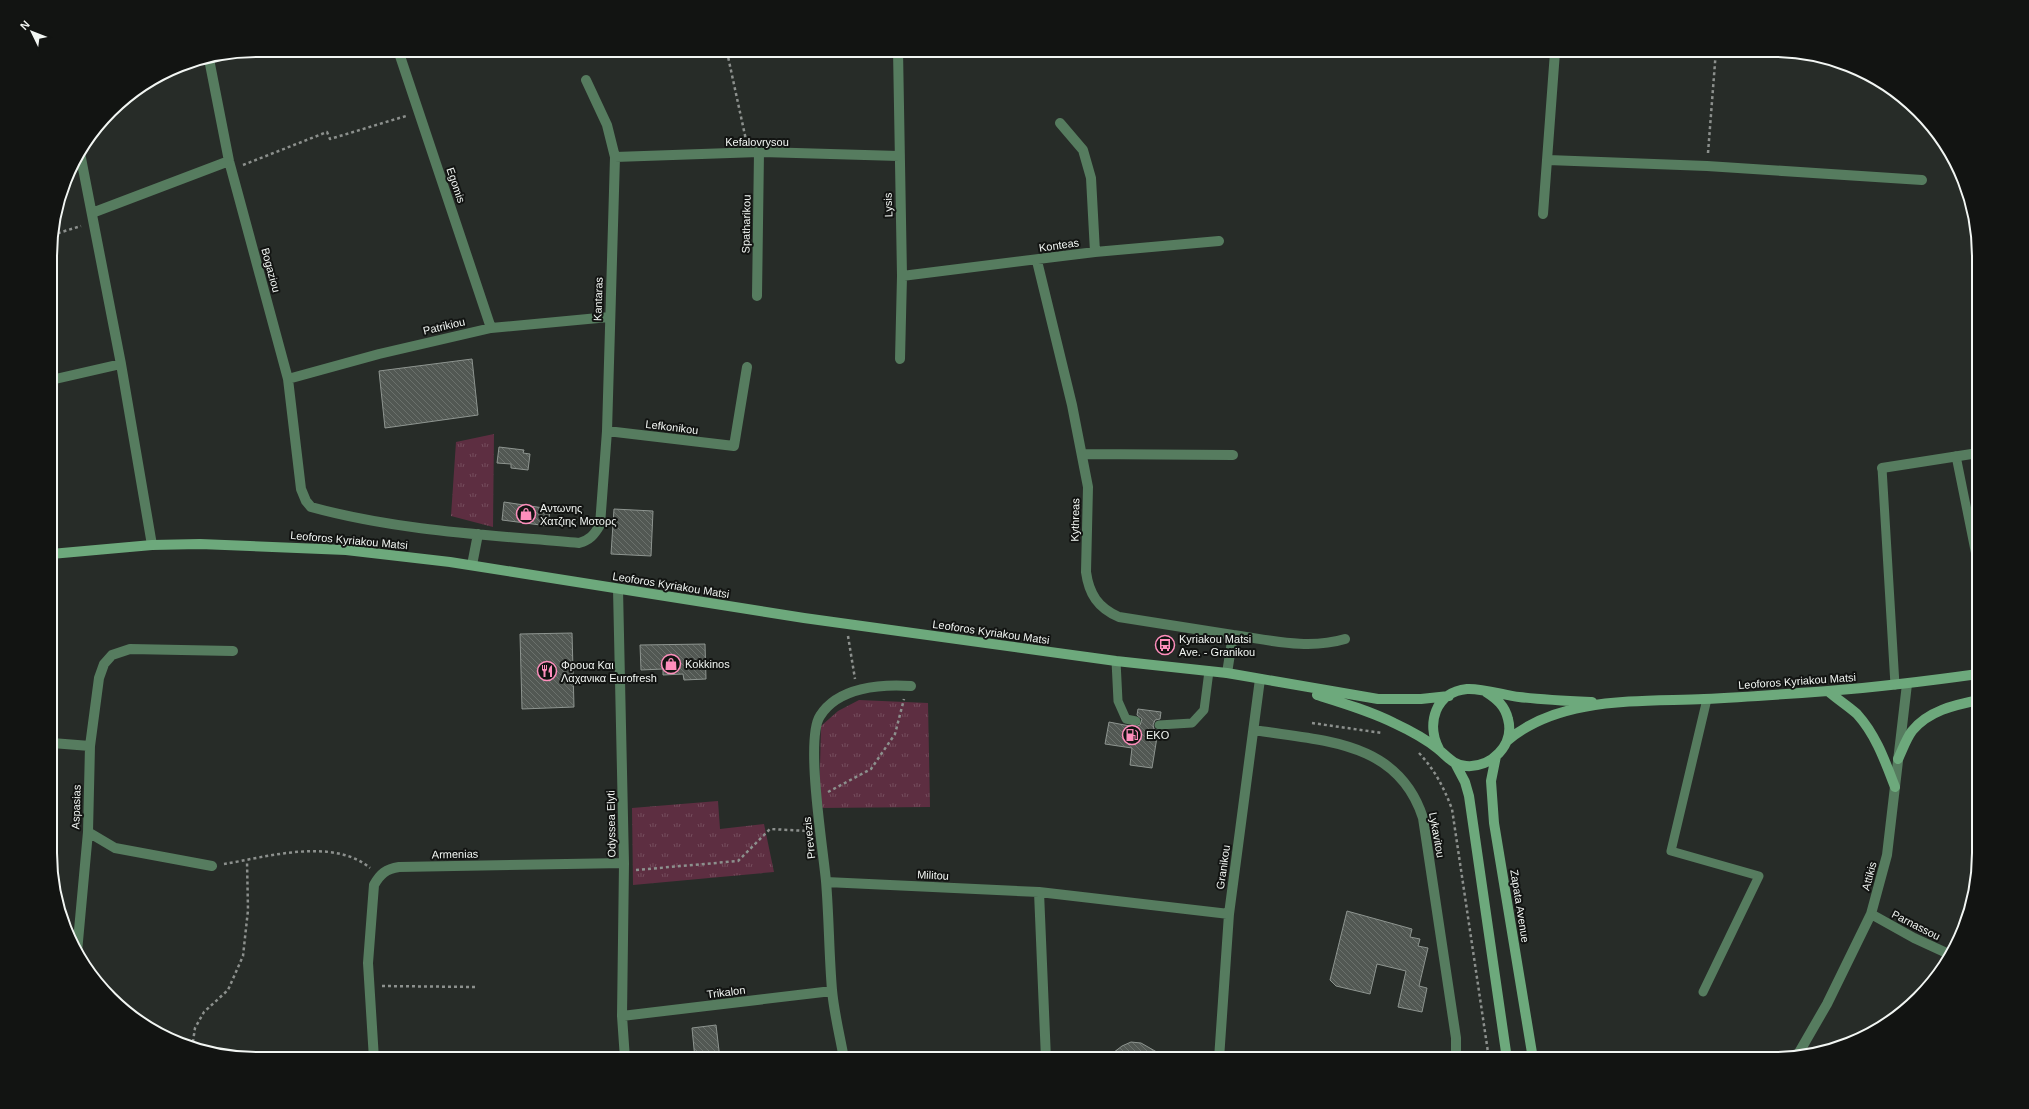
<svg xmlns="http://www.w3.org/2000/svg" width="2029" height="1109" viewBox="0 0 2029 1109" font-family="Arial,sans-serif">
	<defs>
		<pattern id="park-tufts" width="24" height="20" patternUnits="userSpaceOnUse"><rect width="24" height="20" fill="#5d2e41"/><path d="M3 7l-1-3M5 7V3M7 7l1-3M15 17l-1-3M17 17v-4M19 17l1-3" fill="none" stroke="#754d5d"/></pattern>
		<pattern id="building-back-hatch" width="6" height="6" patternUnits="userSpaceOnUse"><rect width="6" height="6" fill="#525853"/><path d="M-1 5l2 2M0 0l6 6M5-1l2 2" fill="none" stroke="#6b716c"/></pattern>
	</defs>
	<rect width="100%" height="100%" fill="#272c28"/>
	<path fill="url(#park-tufts)" d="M494,434L493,527L451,516L456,442Z
		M859,700L928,703L930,807L819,808L821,726L838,711Z
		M718,801L720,829L764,824L774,872L633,885L632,808Z"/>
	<path fill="url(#building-back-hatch)" stroke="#8e9590" d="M472,359L478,415L385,428L379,371Z
		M499,447L524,450L523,453L530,454L528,470L511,468V464L497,463Z
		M504,502L550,509L548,526L502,520Z
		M614,509L653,511L651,556L611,554Z
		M572,633L574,707L522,709L520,634Z
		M705,644L706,679L684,680L683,674L663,675V669L641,670L640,645Z
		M1138,709L1161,712L1160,719L1155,720L1153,725L1154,729L1158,731L1152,768L1130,765L1132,748L1105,744L1109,722L1135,727L1140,725L1142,719L1137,715Z
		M1347,911L1412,929L1410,937L1420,939L1418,946L1428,948L1419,986L1427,988L1422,1012L1398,1007L1406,971L1377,964L1370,994L1336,986L1330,980Z
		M716,1025L720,1059H695L692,1028Z
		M1131,1042L1141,1043L1169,1059H1105L1122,1046Z"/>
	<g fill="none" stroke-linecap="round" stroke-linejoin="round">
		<path stroke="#8c908d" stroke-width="2.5" stroke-dasharray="3 3" stroke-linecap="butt" d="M727,52L746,140
			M1708,153L1716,50
			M243,165L327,132L330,139L406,116
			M52,235L81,226
			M848,636L855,679
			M1312,723L1382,733
			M1419,753C1435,770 1444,788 1452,809L1489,1059
			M828,792L871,769L895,734L904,699
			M224,864C267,857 333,837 370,868
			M636,870L738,861L770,829L808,831
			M382,986L476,987
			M192,1048L195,1028L204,1012L228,990L243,956L248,910L247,861"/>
		<path stroke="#567c5f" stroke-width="9" d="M1956,456L1978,565
			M1882,468L1895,685
			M1116,661L1118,701L1126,719L1136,721
			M1159,725L1192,723L1204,710L1209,671
			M1703,992L1759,876L1671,851L1707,699"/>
		<path stroke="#567c5f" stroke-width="10" d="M398,50L491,328
			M898,50L902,276L900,359
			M209,59L229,161L288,379L301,489L306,501L311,507C398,531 490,535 579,543C590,540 594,535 600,525L607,431L615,157L607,125L586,80
			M1060,123L1083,150L1091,178L1095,252
			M80,153L121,364L152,545
			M615,157L759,152L899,156
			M1548,160L1707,166L1922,180
			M92,213L229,161
			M1543,214L1555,52
			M1037,261L1072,405L1088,487L1086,572C1089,594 1098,608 1119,617L1233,635L1227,673
			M902,276L1095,252L1219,241
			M757,296L759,152
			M288,379L379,354L491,328L609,317
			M51,380L121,364
			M607,431L734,446L747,367
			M1082,454L1233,455
			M1882,468L1978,453
			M472,565L478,534
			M618,589L624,863L622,1016L625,1059
			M1233,635C1270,640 1308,650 1345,639
			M1254,730C1322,741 1398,740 1423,818L1456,1038V1059
			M52,743L90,746
			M88,832L115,848L212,866
			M826,882L1039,892L1229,914
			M1039,892L1046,1059
			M1871,914L1914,938L1951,955
			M77,952L88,832L90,746L99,678L104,664L112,655L130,649L233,651
			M622,1016L832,991
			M1797,1056L1827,1004L1871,914L1887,855L1907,684
			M374,1059L368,963L374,885C380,874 386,869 399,867L624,863
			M844,1059C840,1036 834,1013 832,990C829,954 829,917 826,881C823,848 805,739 820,716C838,687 881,684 911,686
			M1219,1059L1229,914L1260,679"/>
		<path stroke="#6da97c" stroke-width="10" d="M51,554L152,545L200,544L346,550L450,562L804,618L1116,661L1227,673L1378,699H1421L1449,696
			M1828,691C1837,699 1848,706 1857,714C1876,735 1885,761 1895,787
			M1317,695C1343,703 1370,711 1394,723C1409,730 1426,739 1438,749C1448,757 1453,765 1466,766C1491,768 1515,745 1508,719C1505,706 1497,699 1486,692
			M1507,741C1559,696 1639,702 1704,699C1745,697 1787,694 1828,691C1878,687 1928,681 1978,674
			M1439,749C1426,724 1435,692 1467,689C1481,688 1504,695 1519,697C1543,700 1568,701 1592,702
			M1496,756L1491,781L1494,823L1533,1059
			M1898,759C1902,751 1906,739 1912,731C1928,711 1954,705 1979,700
			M1455,763L1465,782L1469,796L1507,1059"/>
	</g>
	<defs>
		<symbol id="shop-ring" viewBox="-11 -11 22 22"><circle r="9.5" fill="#121412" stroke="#fe8ebc" stroke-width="1.5"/><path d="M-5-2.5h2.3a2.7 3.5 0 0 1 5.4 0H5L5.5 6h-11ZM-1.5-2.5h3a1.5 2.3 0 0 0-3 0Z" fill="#fe8ebc"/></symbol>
		<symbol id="bus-ring" viewBox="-11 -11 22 22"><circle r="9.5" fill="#121412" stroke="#fe8ebc" stroke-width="1.5"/><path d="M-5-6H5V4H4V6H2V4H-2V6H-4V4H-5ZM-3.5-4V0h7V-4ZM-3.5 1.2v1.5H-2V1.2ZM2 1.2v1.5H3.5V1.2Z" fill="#fe8ebc"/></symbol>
		<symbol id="restaurant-ring" viewBox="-11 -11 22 22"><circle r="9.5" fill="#121412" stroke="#fe8ebc" stroke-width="1.5"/><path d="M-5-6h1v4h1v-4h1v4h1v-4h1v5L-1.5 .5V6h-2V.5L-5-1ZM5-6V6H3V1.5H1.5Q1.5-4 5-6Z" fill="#fe8ebc"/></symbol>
		<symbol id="fuel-ring" viewBox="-11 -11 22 22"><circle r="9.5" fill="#121412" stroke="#fe8ebc" stroke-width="1.5"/><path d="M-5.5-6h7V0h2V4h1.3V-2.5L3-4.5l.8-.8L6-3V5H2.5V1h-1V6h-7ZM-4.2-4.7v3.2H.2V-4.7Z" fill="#fe8ebc"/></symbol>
	</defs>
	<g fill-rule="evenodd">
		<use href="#shop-ring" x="515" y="503" width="22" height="22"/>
		<use href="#bus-ring" x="1154" y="634" width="22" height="22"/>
		<use href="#shop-ring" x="660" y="653" width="22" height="22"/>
		<use href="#restaurant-ring" x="536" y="660" width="22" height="22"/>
		<use href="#fuel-ring" x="1121" y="724" width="22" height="22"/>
	</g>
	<g text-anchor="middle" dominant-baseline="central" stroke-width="4" stroke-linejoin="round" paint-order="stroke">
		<g font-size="11" fill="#f2f6f3" stroke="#121412">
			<text x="757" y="142">Kefalovrysou</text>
			<text transform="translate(456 185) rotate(71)">Egomis</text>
			<text transform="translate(888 205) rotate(-92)">Lysis</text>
			<text transform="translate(746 224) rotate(-89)">Spatharikou</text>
			<text transform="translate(1059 245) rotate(-8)">Konteas</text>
			<text transform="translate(271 270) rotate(75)">Bogaziou</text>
			<text transform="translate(598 299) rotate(-88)">Kantaras</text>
			<text transform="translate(444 326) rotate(-13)">Patrikiou</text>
			<text transform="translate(672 427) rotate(7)">Lefkonikou</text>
			<text transform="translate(1075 520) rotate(-89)">Kythreas</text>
			<text transform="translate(349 540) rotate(5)">Leoforos Kyriakou Matsi</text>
			<text transform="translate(671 585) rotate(9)">Leoforos Kyriakou Matsi</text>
			<text transform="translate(991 632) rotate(8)">Leoforos Kyriakou Matsi</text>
			<text transform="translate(1797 681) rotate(-4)">Leoforos Kyriakou Matsi</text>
			<text transform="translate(76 807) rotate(-88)">Aspasias</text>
			<text transform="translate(611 824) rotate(-91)">Odyssea Elyti</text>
			<text transform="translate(1437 835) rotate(80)">Lykavitou</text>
			<text transform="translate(809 838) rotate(-96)">Prevezis</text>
			<text transform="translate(455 854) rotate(-1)">Armenias</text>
			<text transform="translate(1223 867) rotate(-82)">Granikou</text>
			<text transform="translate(933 875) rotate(3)">Militou</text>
			<text transform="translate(1869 876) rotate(-75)">Attikis</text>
			<text transform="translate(1520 906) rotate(81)">Zapata Avenue</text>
			<text transform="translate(1916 925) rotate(27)">Parnassou</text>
			<text transform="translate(726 992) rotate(-7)">Trikalon</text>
		</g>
		<g font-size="11" fill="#f2f6f3" stroke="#121412" text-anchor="start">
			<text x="540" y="508">Αντωνης<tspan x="540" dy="13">Χατζιης Μοτορς</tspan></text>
			<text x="1179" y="639">Kyriakou Matsi<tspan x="1179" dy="13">Ave. - Granikou</tspan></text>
			<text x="685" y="664">Kokkinos</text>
			<text x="561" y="665">Φρουα Και<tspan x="561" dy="13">Λαχανικα Eurofresh</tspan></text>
			<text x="1146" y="735">EKO</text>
		</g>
	</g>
	<path d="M0 0H2029V1109H0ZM256 57H1773A199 199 0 0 1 1972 256V853A199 199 0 0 1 1773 1052H256A199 199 0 0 1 57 853V256A199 199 0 0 1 256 57Z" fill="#121412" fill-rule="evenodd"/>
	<path fill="none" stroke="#f2f6f3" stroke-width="2" d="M256 57H1773A199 199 0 0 1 1972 256V853A199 199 0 0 1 1773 1052H256A199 199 0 0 1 57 853V256A199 199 0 0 1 256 57Z"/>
	<g transform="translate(32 32) rotate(313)" stroke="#121412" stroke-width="3" paint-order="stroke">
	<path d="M0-3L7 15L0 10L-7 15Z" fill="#f2f6f3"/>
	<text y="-6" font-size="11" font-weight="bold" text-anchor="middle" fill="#f2f6f3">N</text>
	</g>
</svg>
